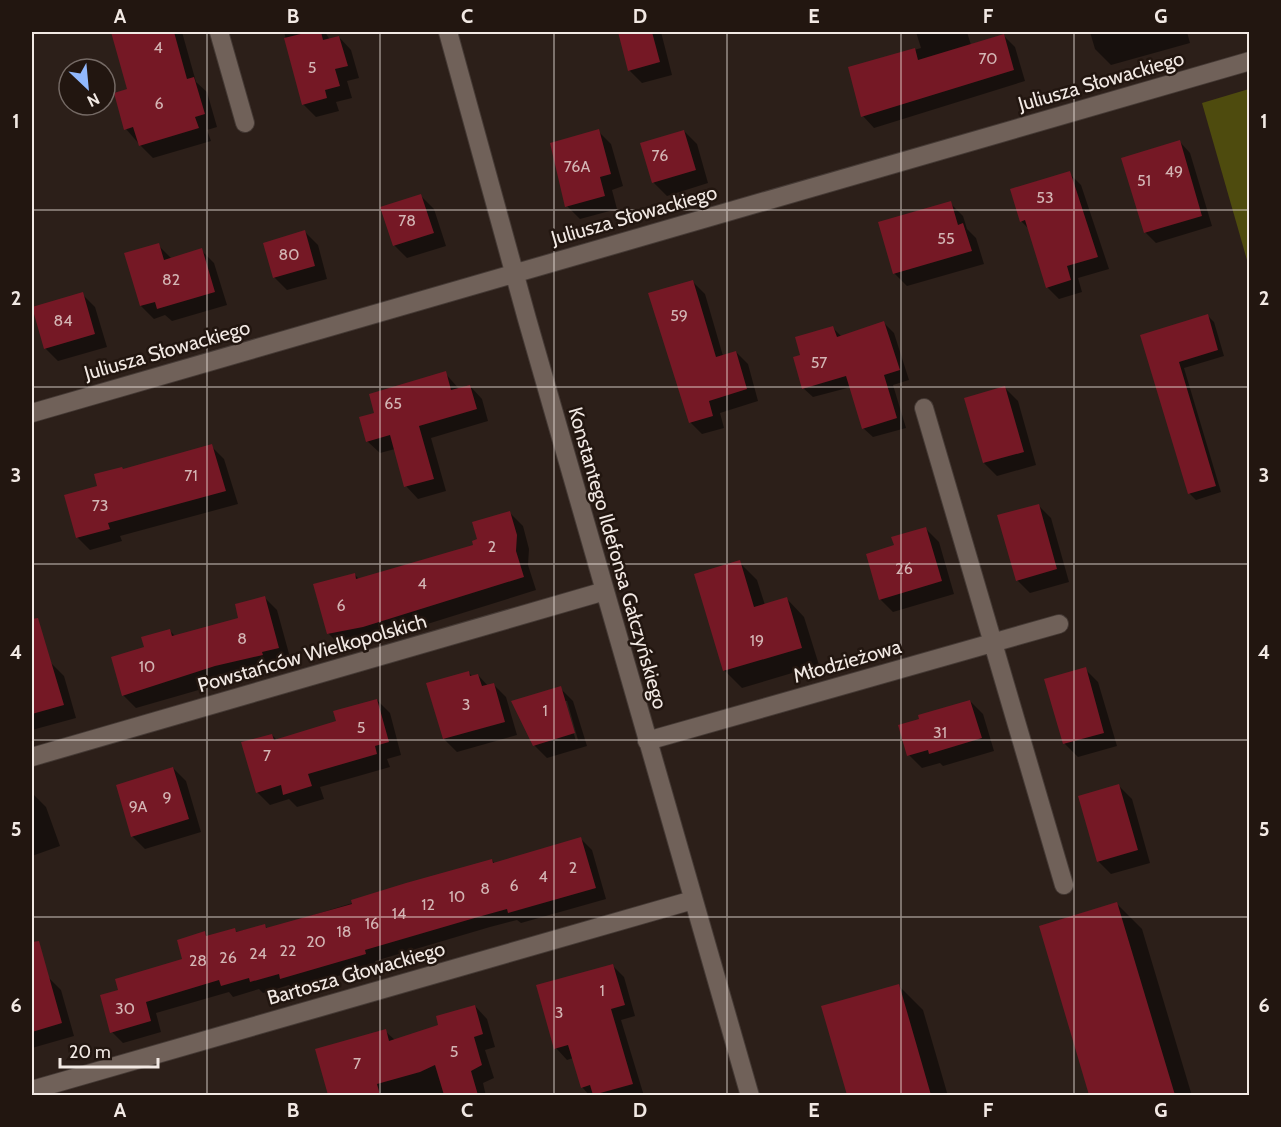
<svg xmlns="http://www.w3.org/2000/svg" width="1281" height="1127" viewBox="0 0 1281 1127" font-family="Cabin,sans-serif">
	<rect width="100%" height="100%" fill="#2c1f19"/>
	<path fill="#4e4b0e" d="M1249,89H1250L1249,267L1202,103Z"/>
	<path fill="#0007" fill-rule="evenodd" d="M113,32H182L196,82L207,92L217,127L207,130L211,141L153,158L140,145L126,129L129,90Z
		M284,32H325L330,40L339,37L351,50L359,78L347,81L352,98L336,102L339,111L316,117L303,104Z
		M619,32H661L672,75L642,83L629,70Z
		M916,32H967L971,45L1003,35L1015,47L1025,81L874,128L863,116L849,68L921,48Z
		M1090,32H1187L1190,43L1111,65L1095,49Z
		M598,131L611,144L623,186L612,190L617,209L580,219L567,206Z
		M684,131L697,144L708,183L667,196L654,183L642,144Z
		M1180,142L1190,153L1212,226L1156,243L1145,232Z
		M1069,173L1081,185L1109,269L1078,278L1082,292L1059,299L1047,287L1030,230L1021,221Z
		M421,196L434,209L446,246L407,258L394,245Z
		M950,203L963,216L967,229L976,238L984,264L907,286L894,273Z
		M305,232L318,245L327,279L287,290L274,277Z
		M158,245L172,259L201,250L214,263L227,305L172,321L165,315L154,319L141,306Z
		M693,282L705,294L723,356L736,352L748,364L758,401L720,413L724,428L702,434L690,422Z
		M82,294L95,307L107,347L58,361L45,348Z
		M1208,316L1214,322L1224,356L1184,368L1221,492L1196,500L1190,494L1142,336Z
		M884,323L894,333L909,380L893,385L906,428L873,437L863,428L851,387L813,397L803,388L802,356L833,328L842,337Z
		M445,373L459,389L470,386L482,399L488,421L431,438L446,491L418,499L406,486L395,449L380,453L367,441L376,414Z
		M1005,388L1018,401L1036,465L997,476L984,463Z
		M211,446L224,459L238,504L120,536L122,541L90,550L77,537L99,487L124,470Z
		M1038,505L1051,518L1069,582L1030,593L1017,580Z
		M510,513L523,526L529,549L528,565L536,590L376,640L341,646L328,633L354,574L360,580L475,546Z
		M926,529L939,542L954,594L893,612L880,599L896,546Z
		M739,562L757,580L765,605L787,599L804,617L819,665L742,688L724,670Z
		M264,597L277,610L291,661L274,665L275,668L136,708L123,695L146,648L169,630L176,637L240,619Z
		M51,663L64,676L76,718L32,730V668Z
		M1085,669L1098,682L1117,746L1078,757L1065,744L1046,680Z
		M468,672L473,677L478,675L488,686L493,684L506,697L517,735L457,752L444,739Z
		M560,688L573,701L587,746L547,758L534,745ZM564,701H567L578,740L576,741Z
		M377,700L390,713L401,755L387,759L390,767L320,787L324,799L297,807L289,799L270,805L257,792L272,735L277,740L337,722Z
		M970,701L983,714L994,751L943,766L940,763L922,768L909,755Z
		M173,768L186,781L201,832L145,849L132,836Z
		M1119,786L1132,799L1150,863L1111,874L1098,861Z
		M33,794L46,807L60,846L32,856Z
		M581,839L592,850L606,899L521,923L517,920L490,927L375,961L376,965L293,989L289,985L263,993L259,989L233,997L229,992L156,1013L161,1032L123,1043L112,1032L120,991L184,960L205,933L209,937L265,926L268,929L492,860L495,864Z
		M1117,904L1142,929L1192,1096H1091L1040,927Z
		M613,966L624,977L635,1016L621,1020L644,1096H590L582,1087L573,1058L567,1060L556,1048Z
		M48,977L61,990L74,1036L32,1048V982Z
		M898,985L923,1010L948,1096H848L823,1007Z
		M475,1006L487,1019L495,1047L485,1050L494,1078L483,1083L486,1096H330L317,1050L385,1031L395,1040L440,1026Z"/>
	<path fill="#751825" d="M111,32H174L187,79L194,77L205,114L195,117L199,128L139,146L133,127L124,130L114,93L127,89Z
		M309,32H321L323,40L339,36L348,66L335,69L340,86L325,90L327,98L302,105L284,38Z
		M618,32H652L660,62L628,71Z
		M1004,34L1014,70L861,117L848,67L915,48L918,60Z
		M599,129L611,174L600,177L605,196L565,207L550,143Z
		M684,130L696,170L652,183L640,143Z
		M1180,140L1202,216L1144,233L1121,158Z
		M1070,171L1098,257L1067,266L1071,280L1046,288L1025,220L1020,222L1010,189Z
		M421,194L434,233L393,246L380,207Z
		M951,201L958,225L963,223L972,251L893,274L878,222Z
		M305,230L315,266L273,278L263,243Z
		M159,243L164,260L202,248L215,292L157,309L155,302L140,306L124,253Z
		M693,280L716,357L736,351L747,389L709,401L713,416L689,423L648,293Z
		M83,292L95,334L44,349L32,307Z
		M1208,314L1218,350L1179,362L1216,486L1188,494L1140,335Z
		M884,321L900,370L884,375L897,418L862,429L846,376L802,389L793,357L800,355L795,337L833,326L837,337Z
		M446,371L451,390L470,385L477,409L419,426L434,479L404,487L390,435L366,442L359,417L374,413L369,394Z
		M1005,386L1024,452L983,463L964,398Z
		M212,444L226,491L108,523L110,529L76,538L64,495L97,486L94,474L122,467L123,469Z
		M1039,504L1057,569L1016,581L997,515Z
		M510,511L517,535L516,551L524,577L363,627L327,634L313,584L355,573L356,579L473,545L472,541L477,539L472,522Z
		M926,527L942,581L879,600L866,554L894,545L891,537Z
		M740,560L754,607L787,597L802,648L723,671L694,574Z
		M265,596L279,648L262,652L263,655L215,666L122,696L111,657L144,647L141,637L170,629L172,636L238,618L235,604Z
		M38,618L64,705L32,714V619Z
		M1086,667L1104,733L1063,744L1044,679Z
		M469,671L470,676L478,674L482,686L494,683L505,722L443,739L426,683Z
		M561,686L575,733L533,746L511,701Z
		M377,699L389,742L375,746L377,754L308,774L312,786L283,795L281,785L256,793L241,742L272,734L274,740L336,721L333,711Z
		M970,700L982,738L929,754L928,750L907,756L898,725L919,719L918,715Z
		M173,767L189,819L131,837L116,785Z
		M1119,784L1138,850L1097,862L1078,796Z
		M581,837L596,888L508,913L507,909L478,917L365,950L366,954L280,979L279,974L250,982L249,978L221,986L219,980L146,1002L151,1021L110,1033L100,995L118,990L115,979L182,959L177,940L205,931L206,936L235,928L236,932L265,924L266,928L352,904L351,900L406,883L492,859L493,863Z
		M1117,902L1175,1095H1089L1039,926Z
		M39,941L62,1023L32,1032V942Z
		M613,964L625,1005L611,1009L633,1084L593,1095L590,1085L581,1088L568,1045L554,1049L536,985Z
		M899,984L931,1095H847L821,1006Z
		M475,1005L483,1034L474,1037L482,1065L471,1071L478,1095H444L435,1065L420,1072L377,1084L380,1095H328L315,1049L386,1029L389,1041L438,1025L436,1016Z"/>
	<g fill="none" stroke-linecap="round" stroke-linejoin="round">
		<defs>
			<path id="minor" d="M219,32L245,123
				M448,32L527,319L750,1096
				M924,408L1064,885
				M32,413L1250,61
				M647,741L1059,624
				M32,757L605,591
				M32,1090L693,900"/>
		</defs>
		<use href="#minor" stroke="#453a35" stroke-width="20"/>
		<use href="#minor" stroke="#706159" stroke-width="18"/>
	</g>
	<path fill="none" stroke="#f2e9e4" stroke-width="1.5" stroke-opacity="0.55" d="M207,32V1096M380,32V1096M554,32V1096M727,32V1096M901,32V1096M1074,32V1096M32,210H1250M32,387H1250M32,564H1250M32,740H1250M32,917H1250"/>
	<g text-anchor="middle" dominant-baseline="central" stroke-width="5" stroke-linejoin="round" paint-order="stroke">
		<g font-size="16" fill="#d3b5b4">
			<text x="158" y="47">4</text>
			<text x="988" y="58">70</text>
			<text x="312" y="67">5</text>
			<text x="159" y="103">6</text>
			<text x="660" y="155">76</text>
			<text x="577" y="166">76A</text>
			<text x="1174" y="171">49</text>
			<text x="1144" y="180">51</text>
			<text x="1045" y="197">53</text>
			<text x="407" y="220">78</text>
			<text x="946" y="238">55</text>
			<text x="289" y="254">80</text>
			<text x="171" y="279">82</text>
			<text x="679" y="315">59</text>
			<text x="63" y="320">84</text>
			<text x="819" y="362">57</text>
			<text x="393" y="403">65</text>
			<text x="191" y="475">71</text>
			<text x="100" y="505">73</text>
			<text x="492" y="546">2</text>
			<text x="904" y="568">26</text>
			<text x="422" y="583">4</text>
			<text x="341" y="605">6</text>
			<text x="242" y="638">8</text>
			<text x="757" y="640">19</text>
			<text x="147" y="666">10</text>
			<text x="466" y="704">3</text>
			<text x="545" y="710">1</text>
			<text x="361" y="727">5</text>
			<text x="940" y="732">31</text>
			<text x="267" y="755">7</text>
			<text x="167" y="797">9</text>
			<text x="138" y="806">9A</text>
			<text x="573" y="867">2</text>
			<text x="543" y="876">4</text>
			<text x="514" y="885">6</text>
			<text x="485" y="888">8</text>
			<text x="457" y="896">10</text>
			<text x="428" y="904">12</text>
			<text x="399" y="913">14</text>
			<text x="372" y="923">16</text>
			<text x="344" y="931">18</text>
			<text x="316" y="941">20</text>
			<text x="288" y="950">22</text>
			<text x="258" y="953">24</text>
			<text x="228" y="957">26</text>
			<text x="198" y="960">28</text>
			<text x="602" y="990">1</text>
			<text x="125" y="1008">30</text>
			<text x="559" y="1012">3</text>
			<text x="454" y="1051">5</text>
			<text x="357" y="1063">7</text>
		</g>
		<g font-size="20" fill="#f2e9e4" stroke="#221610">
			<text transform="translate(1101 81) rotate(-16)">Juliusza Słowackiego</text>
			<text transform="translate(634 215) rotate(-16)">Juliusza Słowackiego</text>
			<text transform="translate(167 350) rotate(-16)">Juliusza Słowackiego</text>
			<text transform="translate(618 558) rotate(74)">Konstantego Ildefonsa Gałczyńskiego</text>
			<text transform="translate(312 653) rotate(-16)">Powstańców Wielkopolskich</text>
			<text transform="translate(847 661) rotate(-16)">Młodzieżowa</text>
			<text transform="translate(356 973) rotate(-16)">Bartosza Głowackiego</text>
		</g>
	</g>
	<rect width="1281" height="1127" fill="none" stroke="#221610" stroke-width="66"/>
	<g transform="translate(87 87) rotate(154)"><circle r="28" fill="#221610" stroke="#756a65" stroke-width="1.5"/>
	<path d="M0-4.5L10 22L0 15L-10 22Z" fill="#91b8fd"/>
	<text y="-9" font-size="16" font-weight="bold" text-anchor="middle" fill="#f2e9e4">N</text>
	</g>
	<path d="M60 1058v9h98v-9" fill="none" stroke="#f2e9e4" stroke-width="3"/>
	<text x="69" y="1058" font-size="18" fill="#f2e9e4" stroke="#221610" stroke-width="4.5" paint-order="stroke">20 m</text>
	<rect x="33" y="33" width="1215" height="1061" fill="none" stroke="#f2e9e4" stroke-width="2"/>
	<g font-size="20" text-anchor="middle" font-weight="bold" fill="#f2e9e4">
		<text x="120" y="23">A</text>
		<text x="293" y="23">B</text>
		<text x="467" y="23">C</text>
		<text x="640" y="23">D</text>
		<text x="814" y="23">E</text>
		<text x="988" y="23">F</text>
		<text x="1161" y="23">G</text>
		<text x="16" y="128">1</text>
		<text x="1264" y="128">1</text>
		<text x="16" y="305">2</text>
		<text x="1264" y="305">2</text>
		<text x="16" y="482">3</text>
		<text x="1264" y="482">3</text>
		<text x="16" y="659">4</text>
		<text x="1264" y="659">4</text>
		<text x="16" y="836">5</text>
		<text x="1264" y="836">5</text>
		<text x="16" y="1012">6</text>
		<text x="1264" y="1012">6</text>
		<text x="120" y="1117">A</text>
		<text x="293" y="1117">B</text>
		<text x="467" y="1117">C</text>
		<text x="640" y="1117">D</text>
		<text x="814" y="1117">E</text>
		<text x="988" y="1117">F</text>
		<text x="1161" y="1117">G</text>
	</g>
</svg>
